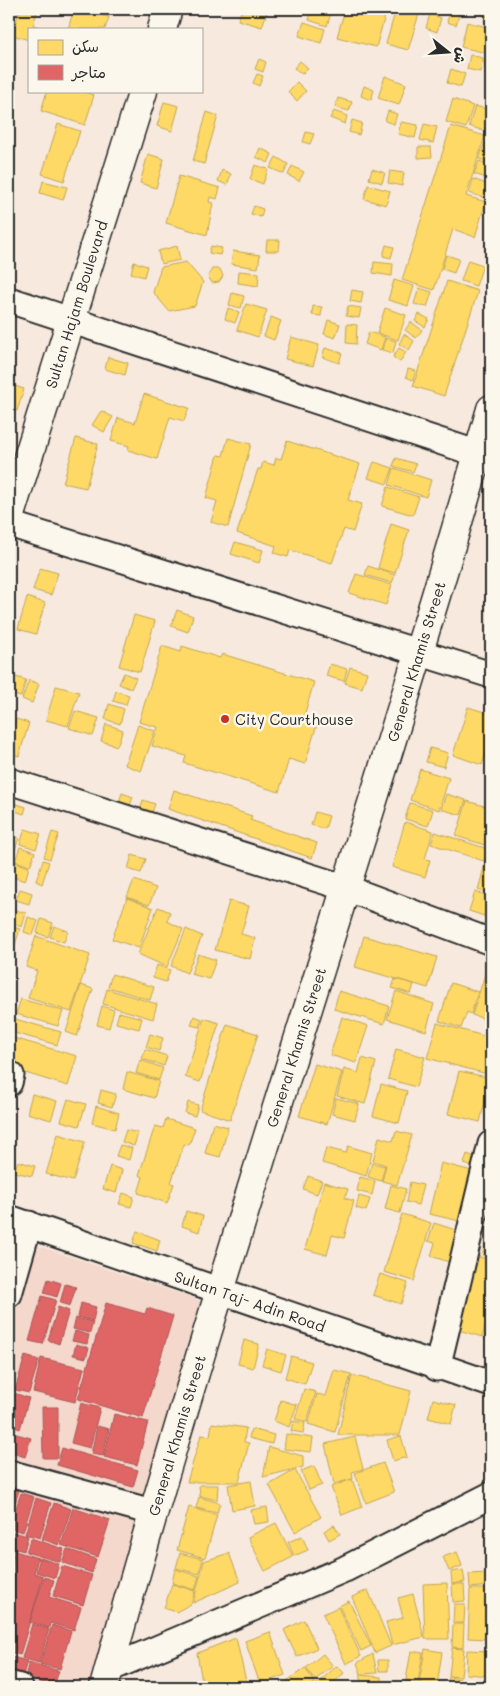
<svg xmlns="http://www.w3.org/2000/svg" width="500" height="1696" viewBox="0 0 500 1696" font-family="Mali,'Playpen Sans Arabic',sans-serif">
	<rect width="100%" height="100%" fill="#f7e9dd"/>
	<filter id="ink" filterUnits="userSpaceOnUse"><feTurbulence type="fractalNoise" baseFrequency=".02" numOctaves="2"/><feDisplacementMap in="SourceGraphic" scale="10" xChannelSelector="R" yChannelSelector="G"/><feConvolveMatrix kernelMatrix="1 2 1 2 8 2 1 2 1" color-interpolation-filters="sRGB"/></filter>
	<g filter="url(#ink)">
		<path fill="#f3d8cb" d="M9,1236L210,1304L92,1687H9Z"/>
		<path fill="#ffd966" stroke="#bfa554" d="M20,9H38L33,25L44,29H29V40L12,35Z
			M74,9H82L109,17L105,29H68Z
			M242,9H268L262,27L238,20Z
			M312,9H332L327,26L309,20Z
			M345,9H387L376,47L337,37Z
			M396,9L419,14L408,50L386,44Z
			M451,9H461L456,25L447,22Z
			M478,9H491V18L477,13Z
			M430,14L441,18L437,32L426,28Z
			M304,22L325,29L321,43L299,36Z
			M467,22L491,28V54L461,47Z
			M470,55L483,58L480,72L467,69Z
			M259,59L266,62L263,72L255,69Z
			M491,60V75L486,76L484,61Z
			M300,61L308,68L302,74L294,68Z
			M451,69L465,74L461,87L447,83Z
			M257,74L263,76L259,86L253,83Z
			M385,76L406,84L399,105L378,98Z
			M297,82L306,91L297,101L288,92Z
			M364,86L374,90L371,100L361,96Z
			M47,91H81L94,95L85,125L41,111Z
			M338,98L352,102L349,111L335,107Z
			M453,99L473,106L466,128L446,122Z
			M164,102L179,106L172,131L157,126Z
			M475,106L491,110L484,131L469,126Z
			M334,111L347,116L345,124L330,118Z
			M388,111L397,114L394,124L385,121Z
			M207,112L218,116L204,164L193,161Z
			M352,120L362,123L359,135L349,132Z
			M401,122L418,125L415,138L398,134Z
			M58,124L80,131L64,181L42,174Z
			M424,124L437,127L433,143L420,140Z
			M451,126L485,136L466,196L486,202L475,237L453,229L434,290L402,280Z
			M306,132L314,134L310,144L303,142Z
			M485,143L491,146V162L479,159Z
			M418,147H431L432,157L418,158Z
			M260,148L272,154L268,163L256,157Z
			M148,154L164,159L156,188L140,183Z
			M276,157L288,164L284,174L270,168Z
			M479,161L491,165L490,179L474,174Z
			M255,165L268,169L263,184L250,179Z
			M292,166L304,172L299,181L288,175Z
			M372,169L385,173L382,183L369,179Z
			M222,170L231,174L227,185L218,181Z
			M390,171L404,173L402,186L388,183Z
			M179,176L220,188L217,199L210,197L209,202L213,203L207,235L166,223Z
			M473,179L489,185L485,198L469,193Z
			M43,181L67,187L63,200L40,193Z
			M368,185L390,191L386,205L364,199Z
			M254,206L263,209L261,217L251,214Z
			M267,240H280L279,251H266Z
			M386,245L394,247L391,258L383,256Z
			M177,246L180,260L161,264L158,251Z
			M211,246L222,248L220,255L209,253Z
			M233,251L260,255L258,268L231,264Z
			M446,255L459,259L454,273L442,269Z
			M468,260L483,265L476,286L461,281Z
			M134,262L147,266L144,277L131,273Z
			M186,262L203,282L195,306L169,311L153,292L161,267Z
			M374,262L393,264L392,276L373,273Z
			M212,269H220L223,276L219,282L212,283L208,276Z
			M239,271L259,273L258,286L238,283Z
			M394,280L414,286L408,306L388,300Z
			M447,281L478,291L444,396L413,386Z
			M419,288L432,292L427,307L414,304Z
			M352,290L363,292L361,303L350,301Z
			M232,293L244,296L241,308L229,305Z
			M246,304L267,310L258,337L237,330Z
			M313,306L322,307L321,316L312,315Z
			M348,306L361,308L359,318L346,316Z
			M228,308L239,312L235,323L225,319Z
			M385,308L406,315L398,340L377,333Z
			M419,314L429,319L425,327L415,321Z
			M271,317L281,321L274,340L264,336Z
			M328,320L340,324L335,338L324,334Z
			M411,322L422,330L416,338L405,330Z
			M347,324L357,325L356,344L346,343Z
			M369,332L385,337L381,350L365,344Z
			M404,334L414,341L409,350L399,344Z
			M291,337L319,345L313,366L285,359Z
			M386,338L396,341L393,353L382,350Z
			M325,348L342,353L339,363L322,357Z
			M399,348L406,352L400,362L393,357Z
			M108,357L128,363L125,375L105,369Z
			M408,369L416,371L413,380L406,377Z
			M9,384L24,389L17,411L9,408Z
			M144,394L189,408L184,421L170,417L157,459L128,450L129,446L111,441L118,418L135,423Z
			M101,411L113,417L104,432L92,425Z
			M76,438L98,444L86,488L63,483Z
			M228,438L251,444L228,527L211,522L217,501L206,498L218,455L223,456Z
			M287,441L360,464L348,500L362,504L353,532L344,529L332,563L290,550L288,557L274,553L276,546L237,533L258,469H261L263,462L274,465L276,458L281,459Z
			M396,458L416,464L413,472L393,466Z
			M374,462L393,468L387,484L368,478Z
			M394,468L431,480L426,497L389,485Z
			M388,487L419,497L413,515L382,506Z
			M391,524L409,530L395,573L378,568Z
			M235,542L263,550L259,563L231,554Z
			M491,560V582L485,580Z
			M368,566L395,575L392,583L365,575Z
			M40,568L58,573L51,595L33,590Z
			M356,574L392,585L386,605L349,593Z
			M27,597L45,603L36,634L18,629Z
			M177,610L193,616L188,632L171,626Z
			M134,615L155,621L140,672L119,666Z
			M162,646L181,652L182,646L220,658L222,654L314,682L304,716L318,721L305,764L289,759L279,792L184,763L186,756L152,746L158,727L139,722Z
			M330,664L347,669L344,681L326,676Z
			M350,667L367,672L362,688L345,683Z
			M124,673L136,678L131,689L119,684Z
			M9,675L26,680L21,697L9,694Z
			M29,680L39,684L32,703L22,699Z
			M56,686L79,692L68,726L46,720Z
			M116,691L129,695L126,705L113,701Z
			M109,704L124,709L120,724L105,719Z
			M468,707L491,714V737L482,765L453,755Z
			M75,711L99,718L93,736L69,728Z
			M16,719L29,723L19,756L9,753V742Z
			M106,724L123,730L117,746L101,741Z
			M138,725L155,731L141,771L125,765Z
			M430,748L448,753L444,767L426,762Z
			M420,769L449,778L439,810L410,800Z
			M174,790L252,816L250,820L317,843L312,858L168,809Z
			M122,793L133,797L128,811L117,808Z
			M446,794L466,800L461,815L441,809Z
			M143,800L155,804L151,815L140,812Z
			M467,801L491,808V827L485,845L456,836Z
			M11,802L26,807L24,814L9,809Z
			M410,803L433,810L428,826L405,819Z
			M315,812L329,816L325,829L311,825Z
			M405,822L433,831L425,859L430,860L425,877L392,867Z
			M25,829L41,834L36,849L20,844Z
			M52,832L59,834L50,859L44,857Z
			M435,832L488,849L484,861L431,844Z
			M9,835L19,838L10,865H9Z
			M20,847L35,852L30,866L15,861Z
			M489,849L491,850V894L478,890Z
			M132,855L146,859L141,873L128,869Z
			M43,860L49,862L42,884L36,881Z
			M15,862L29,867L25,881L10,876Z
			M134,880L156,888L149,905L127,897Z
			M20,889L32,893L29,904L16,900Z
			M475,892L489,896L484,916L469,911Z
			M127,898L153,908L139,948L112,939Z
			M229,901L249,906L241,934L255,938L250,959L215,950Z
			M158,907L170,912L167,921L183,929L167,967L138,954Z
			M9,908L26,913L22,927L9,922Z
			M28,917L38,921L33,935L24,932Z
			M41,919L53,923L48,937L37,933Z
			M9,926L20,929L15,945L9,943Z
			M54,926L68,931L64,942L50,937Z
			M186,929L202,936L187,973L171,966Z
			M36,936L90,955L71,1012L28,998L37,971L26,967Z
			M364,936L437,957L428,988L355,967Z
			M198,954L216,960L209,979L191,974Z
			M157,965L170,970L166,982L153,978Z
			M486,971L491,973V1021L472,1015Z
			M112,974L154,987L150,1000L108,987Z
			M395,979L414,984L411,994L392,988Z
			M451,983L478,992L471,1014L467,1012L461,1028L439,1021Z
			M81,985L93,989L77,1036L66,1032Z
			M107,989L157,1004L153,1019L103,1004Z
			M339,991L389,1006L384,1024L334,1009Z
			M396,991L434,1004L426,1031L387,1019Z
			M21,999L63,1011L58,1026L16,1014Z
			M102,1006L114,1010L109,1028L97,1025Z
			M119,1012L142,1018L139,1029L116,1023Z
			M194,1016L202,1019L199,1027L191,1025Z
			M342,1017L368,1026L356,1063L330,1055Z
			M204,1018L219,1023L200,1082L185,1077Z
			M15,1019L61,1032L57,1045L11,1032Z
			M437,1023L491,1038V1075L427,1058Z
			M227,1024L258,1034L230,1120L200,1110Z
			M150,1034L163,1038L159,1051L146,1047Z
			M13,1038L77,1056L68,1086L9,1068V1054Z
			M145,1049L167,1056L164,1066L142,1059Z
			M396,1049L425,1057L416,1087L388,1079Z
			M362,1058L376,1062L365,1104L337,1096L344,1069L358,1073Z
			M140,1060L163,1068L159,1080L136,1073Z
			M315,1064L342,1072L327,1124L299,1116Z
			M459,1071L491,1078L480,1122L448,1114Z
			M127,1072L159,1081L154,1098L123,1089Z
			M381,1084L407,1091L399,1123L373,1116Z
			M101,1090L116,1094L112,1107L98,1103Z
			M32,1094L57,1101L51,1120L27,1113Z
			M336,1098L359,1104L355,1120L332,1114Z
			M68,1099L86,1104L79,1126L61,1121Z
			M188,1102L198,1105L195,1116L185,1113Z
			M96,1106L119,1113L115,1129L92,1123Z
			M166,1119L195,1128L189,1145L184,1144L171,1183L174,1184L167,1203L138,1193L143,1177L139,1175L155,1126L163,1128Z
			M213,1123L228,1127L220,1157L205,1153Z
			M126,1130L138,1133L134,1146L122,1142Z
			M396,1131L412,1135L397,1185L382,1181L386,1165L373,1161L379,1137L393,1141Z
			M58,1134L85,1142L73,1181L46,1174Z
			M120,1145L132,1148L129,1160L116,1156Z
			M348,1146L372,1153L366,1176L322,1163L326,1148L346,1153Z
			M467,1154L477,1158L474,1167L464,1164Z
			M18,1161L35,1166L32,1176L14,1172Z
			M372,1163L385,1166L381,1181L368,1177Z
			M441,1163L472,1171L460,1221L429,1214Z
			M110,1166L122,1170L116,1193L103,1189Z
			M308,1176L322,1181L317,1194L303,1189Z
			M360,1177L375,1181L372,1195L357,1191Z
			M324,1182L348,1189L345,1198L354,1201L344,1238L332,1235L327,1255L305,1249Z
			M410,1182L423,1185L418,1205L406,1202Z
			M391,1185L406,1189L400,1213L385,1209Z
			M123,1193L134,1197L131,1207L119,1204Z
			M359,1196L370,1199L366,1211L356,1208Z
			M186,1211L203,1216L199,1232L182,1226Z
			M402,1214L431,1223L414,1281L384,1272Z
			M434,1223L459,1231L449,1262L431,1256L435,1243L428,1241Z
			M137,1231L160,1240L157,1251L133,1243Z
			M486,1244L491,1245V1257L482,1255Z
			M473,1255L491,1260V1305L482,1337L452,1328Z
			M380,1274L408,1283L401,1304L373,1295Z
			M491,1308V1340L484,1338Z
			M244,1340L259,1344L253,1368L238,1364Z
			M267,1349L286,1355L281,1371L262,1365Z
			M291,1356L312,1362L305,1384L285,1378Z
			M334,1370L351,1374L335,1432L308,1424L317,1394L326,1396Z
			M352,1375L411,1391L400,1435H338Z
			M304,1389L316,1392L307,1422L295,1419Z
			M433,1399L456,1405L451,1424L428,1418Z
			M281,1400L297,1405L289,1427L274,1421Z
			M293,1421L305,1423L303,1433L291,1431Z
			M212,1423L246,1428L244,1442L249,1443L239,1482H187L201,1435L210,1436Z
			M251,1429L274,1435L272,1444L249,1438Z
			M286,1434L313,1438L311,1452L284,1449Z
			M401,1436L407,1457L393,1461L387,1440Z
			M355,1437L363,1469L352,1472L353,1479L334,1484L325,1444Z
			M269,1447L303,1456V1467L263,1477Z
			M383,1463L394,1492L366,1503L355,1473Z
			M314,1466L322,1485L309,1490L301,1471Z
			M295,1470L321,1517L295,1532L269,1485Z
			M352,1479L362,1507L342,1515L331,1487Z
			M251,1481L255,1506L232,1510L228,1485Z
			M199,1485H218L217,1500L200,1496Z
			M199,1497L220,1503L217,1513L196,1508Z
			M189,1507L217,1515L205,1558L177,1550Z
			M267,1507L269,1522L254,1524L251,1510Z
			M276,1523L293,1557L265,1571L248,1537Z
			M334,1525L340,1534L329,1540L324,1531Z
			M302,1536L308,1550L294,1556L288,1542Z
			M457,1552L462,1566L449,1571L443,1557Z
			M180,1553L203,1559L199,1574L176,1568Z
			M229,1553L240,1582L193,1603L204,1561Z
			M175,1569L199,1576L195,1590L172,1583Z
			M463,1570L465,1582L452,1584L451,1572Z
			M488,1573L489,1586L470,1588L469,1574Z
			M447,1583L449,1639H425L423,1584Z
			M172,1584L195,1591L191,1604L176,1612L164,1608Z
			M452,1584H464L465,1601L453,1602Z
			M470,1589H487L485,1639L468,1638Z
			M368,1590L391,1646L375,1653L352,1597Z
			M489,1590H491V1638H487Z
			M413,1594L424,1637L392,1645L386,1622L403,1618L398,1598Z
			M349,1601L371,1646L361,1651L339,1606Z
			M454,1604H465L464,1623H453Z
			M338,1607L361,1656L346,1664L323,1614Z
			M304,1620L317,1648L297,1657L284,1630Z
			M453,1624H464L463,1648L452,1647Z
			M270,1632L285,1675L260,1684L245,1641Z
			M236,1638L247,1686L251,1687H203L197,1653Z
			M452,1648L464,1649L461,1677L449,1676Z
			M425,1649L442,1652L437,1686L419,1683Z
			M467,1650L491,1651V1676L466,1674Z
			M411,1651L423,1653L418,1682L406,1680Z
			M323,1654L333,1666L315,1680L306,1668Z
			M373,1654L377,1673L361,1674L357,1663Z
			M378,1660H388V1671H379Z
			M337,1666L344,1673L329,1687H313Z
			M305,1668L315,1683L309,1687H291L287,1681Z
			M361,1675L381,1677V1687H360Z
			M449,1677L460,1679L459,1687H447Z
			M406,1681L428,1686V1687H405Z"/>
		<path fill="#e06666" stroke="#aa5454" d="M48,1279L61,1283L57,1297L44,1293Z
			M65,1284L76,1287L70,1306L60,1303Z
			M42,1296L56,1300L43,1344L29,1341Z
			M81,1303L96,1307L93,1321L78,1317Z
			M106,1303L145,1314L147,1308L173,1316L143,1418L78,1399Z
			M58,1307L69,1311L59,1344L48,1340Z
			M76,1318L93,1322L90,1333L73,1329Z
			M75,1331L89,1335L87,1344L72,1341Z
			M76,1344L89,1348L86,1358L73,1355Z
			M25,1356L39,1360L29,1393L15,1390Z
			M41,1358L84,1368L75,1402L33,1392Z
			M14,1393L29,1398L20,1429L9,1425V1410Z
			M81,1403L100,1408L90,1448L71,1443Z
			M42,1407H58V1458H43Z
			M114,1414L148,1422L137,1465L104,1457Z
			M97,1426L109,1429L103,1456L91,1454Z
			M9,1432L31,1438L25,1457L9,1452Z
			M62,1448L138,1470L133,1487L57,1465Z
			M9,1484L20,1487L9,1523Z
			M21,1493L34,1497L23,1532L9,1528Z
			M36,1498L51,1503L40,1538L25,1534Z
			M54,1503L71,1509L59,1545L42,1539Z
			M73,1508L110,1520L98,1557L61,1545Z
			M9,1531L28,1536L24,1551L9,1547Z
			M31,1538L64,1549L60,1562L26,1552Z
			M9,1548L15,1550L9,1572Z
			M67,1549L96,1559L92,1573L62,1562Z
			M15,1551L38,1558L34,1573L43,1576L20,1655L9,1652V1574Z
			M40,1558L59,1564L55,1578L36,1572Z
			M62,1566L92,1575L83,1605L53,1596Z
			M44,1577L54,1580L49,1597L81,1607L74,1630L50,1623L49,1628L30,1622Z
			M32,1624L49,1629L39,1663L22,1658Z
			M52,1625L71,1631L60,1669L40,1664Z
			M9,1656L27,1661L23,1675L9,1671Z
			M29,1662L59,1671L54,1686L25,1677Z"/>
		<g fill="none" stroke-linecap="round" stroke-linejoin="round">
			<defs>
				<g id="minor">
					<path d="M9,300L491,458"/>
					<path d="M9,524L491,675"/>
					<path d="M9,781L346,888L491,942"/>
					<path d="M9,1083L11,1075"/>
					<path id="s1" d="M9,1218L491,1384"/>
					<path d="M9,1294L29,1224"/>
					<path d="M437,1368L491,1144"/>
					<path d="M9,1473L152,1512"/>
					<path d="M109,1669L345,1569L491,1495"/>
					<path d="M9,1684L20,1687"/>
				</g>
				<g id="major">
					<path id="s2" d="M104,1687C222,1258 368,837 491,409"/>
				</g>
				<g id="highway">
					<path d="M162,29L168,9"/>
					<path id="s3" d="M9,518L143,91"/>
				</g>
			</defs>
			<use href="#minor" stroke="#2b2b2b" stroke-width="29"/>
			<use href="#major" stroke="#2b2b2b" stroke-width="31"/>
			<use href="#highway" stroke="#2b2b2b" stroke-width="31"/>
			<use href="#minor" stroke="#fbf7ec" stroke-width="25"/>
			<use href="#major" stroke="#fbf7ec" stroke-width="28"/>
			<use href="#highway" stroke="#fbf7ec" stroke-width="28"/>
		</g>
	</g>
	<circle fill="#c8321e" stroke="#fbf7ec" stroke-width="2" cx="225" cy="719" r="5"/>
	<g text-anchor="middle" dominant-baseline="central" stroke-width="5" stroke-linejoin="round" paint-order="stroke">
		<g font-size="15" fill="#2b2b2b" stroke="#fbf7ec">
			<text stroke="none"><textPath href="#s3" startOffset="224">Sultan Hajam Boulevard</textPath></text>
			<text stroke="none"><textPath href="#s2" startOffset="1072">General Khamis Street</textPath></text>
			<text stroke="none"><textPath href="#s2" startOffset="668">General Khamis Street</textPath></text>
			<text stroke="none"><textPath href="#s1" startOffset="255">Sultan Taj- Adin Road</textPath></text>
			<text stroke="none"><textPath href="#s2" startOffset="262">General Khamis Street</textPath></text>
		</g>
		<g font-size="15" fill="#2b2b2b" stroke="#fbf7ec" text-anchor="start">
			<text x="235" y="719">City Courthouse</text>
		</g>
	</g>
	<rect width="500" height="1696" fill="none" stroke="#fbf7ec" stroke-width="30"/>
	<rect x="15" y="15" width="470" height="1666" fill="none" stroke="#2b2b2b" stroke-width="2" filter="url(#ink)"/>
	<rect x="28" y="28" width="175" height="65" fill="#fbf7ec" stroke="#a8a59f"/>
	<rect x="38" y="40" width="25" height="15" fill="#ffd966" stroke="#a8a59f"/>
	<text x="72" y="52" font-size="15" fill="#2b2b2b">سكن</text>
	<rect x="38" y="65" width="25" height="15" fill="#e06666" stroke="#a8a59f"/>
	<text x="72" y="78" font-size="15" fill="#2b2b2b">متاجر</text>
	<g transform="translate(448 52) rotate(107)" stroke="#fbf7ec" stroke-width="4" paint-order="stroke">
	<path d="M0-4L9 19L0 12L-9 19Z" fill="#2b2b2b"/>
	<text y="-8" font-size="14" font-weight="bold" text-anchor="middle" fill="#2b2b2b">ش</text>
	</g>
</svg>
